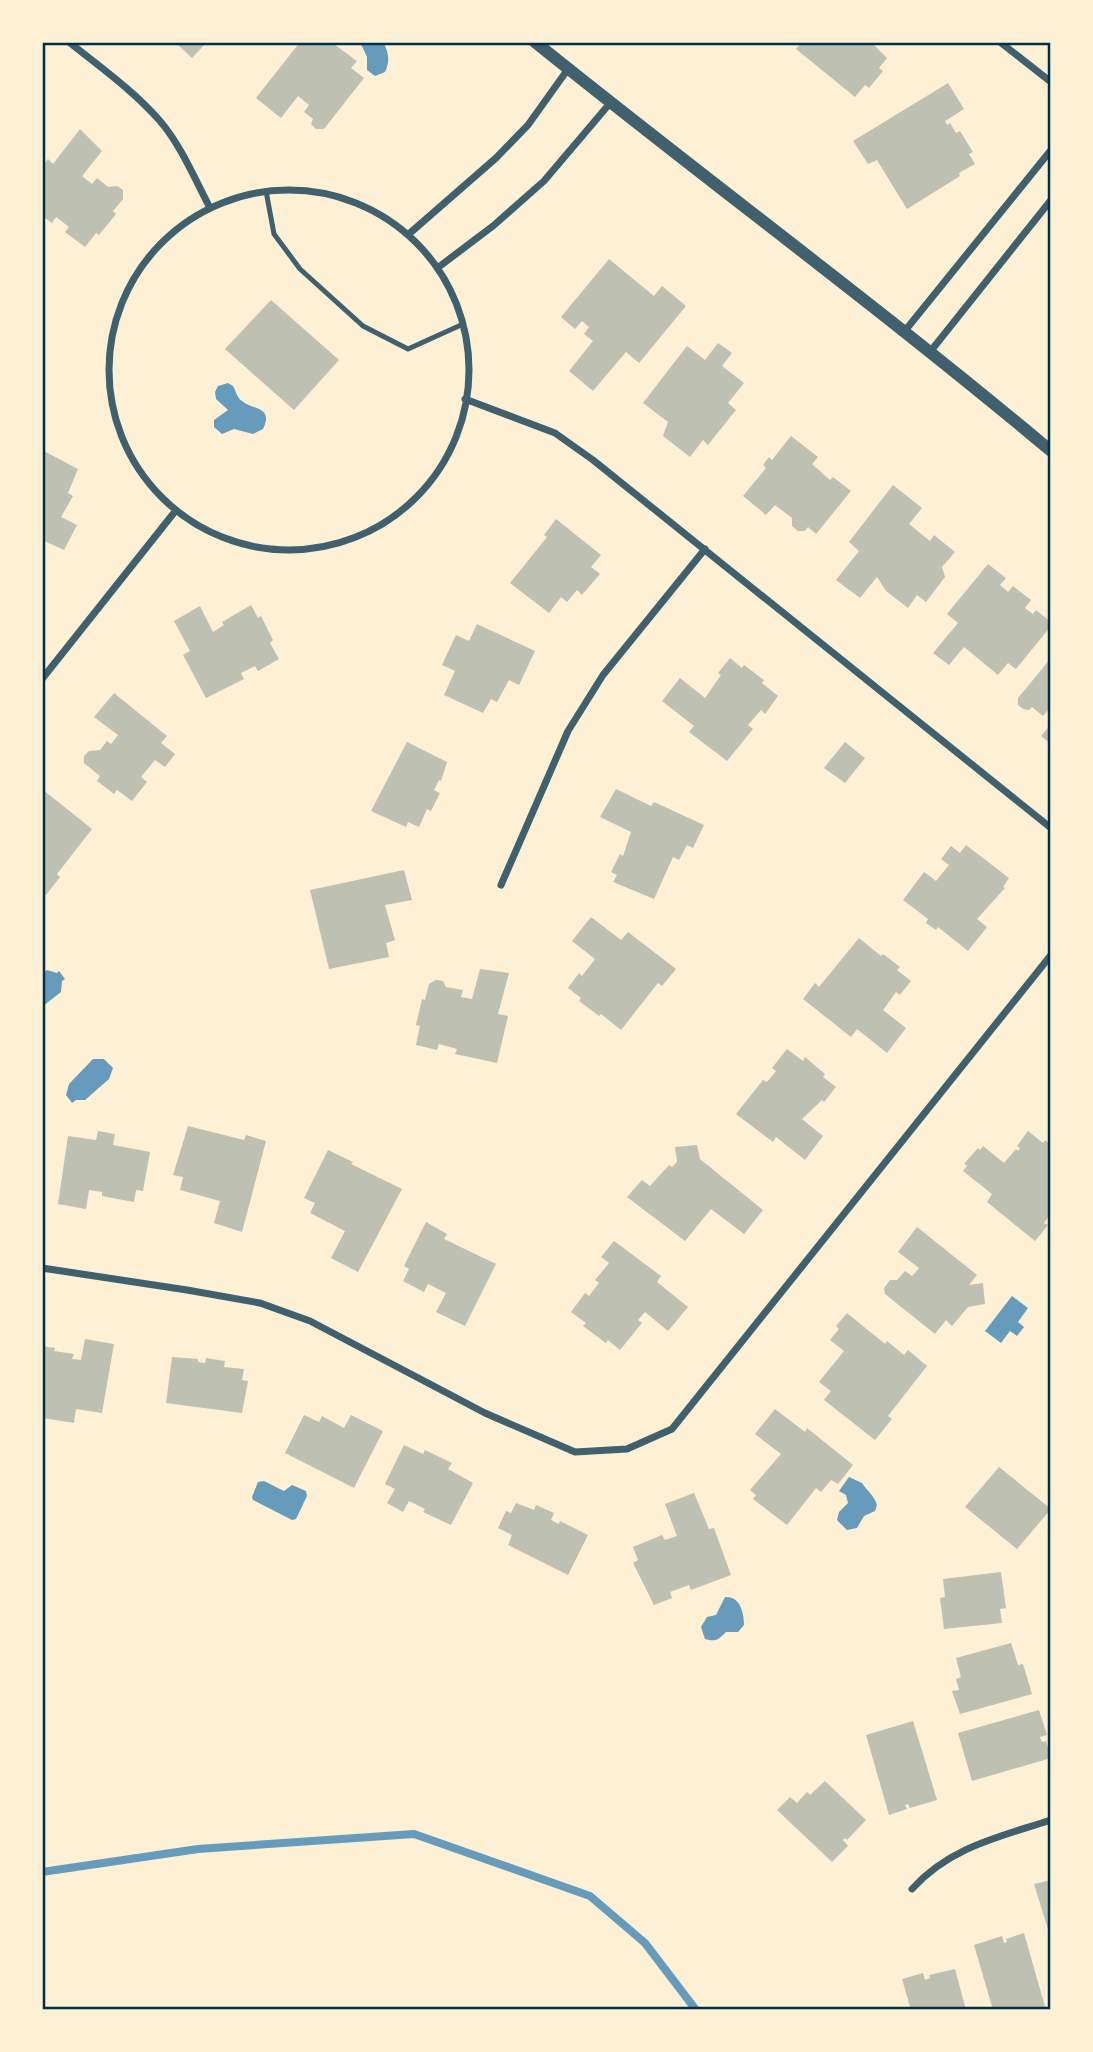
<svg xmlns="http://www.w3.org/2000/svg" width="1093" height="2052" viewBox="0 0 1093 2052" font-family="Spectral,serif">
	<rect width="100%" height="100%" fill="#fdf0d5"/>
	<path fill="#669bbc" d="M360,42H383C389,52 390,62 385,72L375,76L367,70V57Z
		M228,383L233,386C236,391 237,398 242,401C252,410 274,406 263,429L253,434L234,429L222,434L214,427V420L228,410L216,399L215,392L218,386Z
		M47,970L57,973L59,971L65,979L62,981L61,992L43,1006L42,973Z
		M93,1059H104L113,1068L109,1079L85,1100H76L72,1103L66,1095L69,1084Z
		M1012,1296L1028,1308L1018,1322L1024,1327L1017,1336L1010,1331L1001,1343L985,1331Z
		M849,1477L862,1483C867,1491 874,1495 877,1505L875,1511L864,1516L857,1528L847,1530L837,1520L839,1512L848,1503L846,1495L839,1491Z
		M264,1481L284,1491L292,1485L306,1491L307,1496L296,1519L292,1520L253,1500L252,1497L258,1482Z
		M725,1597C740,1596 744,1612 744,1625L738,1632H726C718,1640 716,1642 705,1639L701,1627L707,1617L716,1615Z"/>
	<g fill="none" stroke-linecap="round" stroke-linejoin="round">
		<path stroke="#669bbc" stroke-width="8" d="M42,1872L198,1849L414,1834L590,1896L645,1943L696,2010"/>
	</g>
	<path fill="#bec0b2" d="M175,42H207L192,58Z
		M300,42H309L314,46V42H335V45L357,61L351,68L364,78L324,129H316L311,124L313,119L304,112L309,105L298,96L281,118L256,98Z
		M801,42H871L887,58L879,68L883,71L869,88L865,85L855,97L796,49Z
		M948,83L964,109L945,121L947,125L950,123L956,133L960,131L973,152L969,154L975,164L959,173L960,176L907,209L877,160L868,164L853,141Z
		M80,129L102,151L82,176L92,184L97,178L108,187L117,186L123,190V199L113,211L116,214L99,235L96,233L85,247L65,232L69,227L56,217L52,223L42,216V166L48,159L53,164Z
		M609,259L654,296L662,286L686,306L639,363L626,352L593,391L569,371L593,341L584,334L589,327L582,321L575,329L561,317Z
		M271,300L339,360L294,410L225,349Z
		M718,343L732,353L722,366L744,383L728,403L736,410L708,445L703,440L690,457L663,436L668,422L643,403L687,346L705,360Z
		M791,436L818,457L812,464L830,480L833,477L851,491L816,534L808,527L805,531H798L792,526V518L775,505L766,515L743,496L766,468L763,465L769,457L772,460Z
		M42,450L78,469L68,493L73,496L61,517L77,525L64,550L42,540Z
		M893,485L922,508L909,524L930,541L934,535L955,552L942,567L945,577L926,602L917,595L908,608L886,591L877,577L860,598L836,580L859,551L849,542Z
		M556,519L601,555L591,567L600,574L582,595L577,590L567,602L561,597L549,613L510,583L547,537L544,535Z
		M988,564L1006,578L1000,585L1008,592L1013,586L1031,600L1025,608L1033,614L1036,610L1051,622V626L1016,669L1008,663L998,675L964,647L949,665L933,653L958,623L947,614Z
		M251,605L258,618L261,616L273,640L270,643L279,659L258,671L255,666L241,673L244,679L206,698L183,655L190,651L174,621L200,606L213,632L224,625L222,622Z
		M477,624L535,651L519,685L509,680L497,702L491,699L483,713L444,695L455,671L442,665L456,635L469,641Z
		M730,658L742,668L744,665L764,680L762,683L778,696L765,714L761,710L748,725L753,729L727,761L689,732L694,726L662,701L680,678L705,698L721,675L718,673Z
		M1051,658V712L1048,710L1043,716L1032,707L1029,710L1023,709L1018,705V698Z
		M114,693L167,736L161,743L175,754L165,767L155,760L141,777L147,782L132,801L117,790L114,794L97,781L100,776L84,763V756L89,751L100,750L107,741L111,744L118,735L94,717Z
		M1051,724V744L1041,736Z
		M407,742L447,762L441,781L439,780L434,790L440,793L431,811L427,809L419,827L408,822L406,827L371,811Z
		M845,742L865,758L845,783L824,768Z
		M42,789L92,829L57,874L60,877L46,895L42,892Z
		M616,789L651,806L654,802L704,825L693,848L687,845L679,860L673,857L654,899L613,882L617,875L611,872L620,854L623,856L631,832L600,817Z
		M966,845L1009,878L1003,887L1005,888L977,919L987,927L968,951L938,927L936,930L926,923L928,919L903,900L924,872L936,881L949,865L941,859L951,846L960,853Z
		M404,870L412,900L385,905L395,940L386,943L389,957L329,969L310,890Z
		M591,917L621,940L628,932L676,969L662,986L658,983L621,1030L601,1014L599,1016L579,1001L581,998L568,988L579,973L582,976L595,959L572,941Z
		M859,938L881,956L883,954L900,967L897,970L911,981L900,995L896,992L883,1010L906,1028L887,1053L857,1029L851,1037L803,999L815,983L819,987Z
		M480,969L509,973L498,1014L508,1016L497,1063L455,1054L457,1049L439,1044L437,1050L416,1045L420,1026L416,1025L422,999L425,1000L429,984L436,980L443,981L446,987L463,990L461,997L472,999Z
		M787,1049L803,1061L805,1057L825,1074L823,1077L836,1087L824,1102L822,1100L802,1119L823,1136L805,1160L776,1137L773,1142L736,1114L763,1080L767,1082L776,1071L772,1068Z
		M188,1126L244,1140L246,1135L266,1141L242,1232L214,1223L220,1201L180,1190L183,1177L173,1175Z
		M98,1131L115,1134L113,1145L150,1152L143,1191L136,1190L134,1202L102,1196V1192L89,1190L86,1209L58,1204L68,1136L96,1140Z
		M1028,1131L1043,1143L1045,1140L1051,1145V1213L1044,1223L1048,1225L1035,1241L987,1202L992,1194L963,1171L967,1166L964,1164L978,1148L980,1150L983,1146L1004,1163L1016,1149L1018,1151L1020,1148L1017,1146Z
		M697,1145L700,1159L763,1210L744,1234L711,1209L685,1241L627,1197L642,1180L650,1186L669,1165L672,1167L677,1162L675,1147Z
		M328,1150L353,1162L351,1164L402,1189L358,1272L331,1258L345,1231L310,1213L315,1203L304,1198Z
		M426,1222L447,1234L444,1239L496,1264L465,1326L436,1312L446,1293L428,1284L424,1292L403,1281L409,1269L404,1266Z
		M917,1227L977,1275L969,1285L983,1283L985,1304L968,1307L952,1326L946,1320L935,1334L885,1294L884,1288L890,1280H897L905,1271L912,1276L919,1268L898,1252Z
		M614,1241L661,1276L657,1282L688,1307L668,1331L645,1312L638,1320L642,1323L620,1350L608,1340L606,1343L583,1326L586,1323L571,1312L585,1293L589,1296L599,1283L595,1280L609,1263L601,1257Z
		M847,1313L885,1344L887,1341L904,1355L908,1350L927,1366L888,1416L892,1419L875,1440L824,1400L831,1391L819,1382L844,1351L830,1340L839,1329L836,1326Z
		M85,1339L114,1344L102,1413L76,1409L74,1423L43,1418L44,1411H42V1346L55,1348L54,1351L74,1354L72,1359L81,1360Z
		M172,1357L198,1359V1362L205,1363L206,1358L225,1361L224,1367L244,1369L242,1380L248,1381L242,1413L166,1403Z
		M775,1409L805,1432L807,1428L853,1465L838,1484L831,1480L821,1492L816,1488L787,1525L753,1499L756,1495L750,1490L781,1454L755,1434Z
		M304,1415L319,1422L322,1416L344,1428L351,1415L383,1431L354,1488L285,1453Z
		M404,1445L423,1454L425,1450L452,1463L448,1469L473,1483L451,1525L423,1512L425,1509L409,1501L403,1512L387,1503L395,1489L385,1484Z
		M999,1467L1051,1509L1017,1549L965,1507Z
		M694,1493L709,1529L714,1528L731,1575L691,1590L689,1585L670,1592L672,1598L654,1605L633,1563L638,1560L633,1547L662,1535L665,1540L677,1536L665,1504Z
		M516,1503L534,1510L536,1505L554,1513L551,1520L559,1524L560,1521L588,1535L568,1575L508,1545L512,1535L498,1528L506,1511L511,1513Z
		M1001,1572L1006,1608L1000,1609L1002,1623L944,1629L940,1598L945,1597L943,1579Z
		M1011,1643L1018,1665L1023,1664L1032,1694L960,1714L952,1691L959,1690L956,1679L961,1677L956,1658Z
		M1039,1710L1047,1735L1040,1737L1042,1742L1046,1741L1051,1758L972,1781L958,1733Z
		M913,1721L937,1800L910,1808L908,1804L905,1805L907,1809L889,1815L866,1735Z
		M825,1781L866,1820L847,1840L845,1838L843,1840L848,1846L832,1862L777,1810L790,1797L797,1803L807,1792L810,1795Z
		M1051,1880V1936H1050L1034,1884Z
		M1024,1933L1046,2010H993L974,1945L1002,1936L1004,1943L1007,1942L1006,1939Z
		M955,1969L966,2010H911L902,1979L923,1973L925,1980L930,1978L929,1975Z"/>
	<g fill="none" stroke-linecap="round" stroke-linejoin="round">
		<path stroke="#3f606c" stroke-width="5" d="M266,191L274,234L300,269L363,326L408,349L461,325"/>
		<path stroke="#3f606c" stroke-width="7" d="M69,42C100,67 134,91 160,121C180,144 195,179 209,206
			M1000,42L1051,82
			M109 370a180 180 0 1 1 360 0a180 180 0 1 1-360 0Z
			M410,233L496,158L528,125L568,69
			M440,266L493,226L544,181L611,102
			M904,332L1051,150
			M930,352L1051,200
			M465,399L555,433L593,460L1051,828
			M42,679L173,514
			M501,885L568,731L603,675L705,549
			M42,1268L187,1290L260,1303L310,1321L485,1413L575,1452L627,1449L672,1429L1051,955
			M912,1889C950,1847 999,1837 1051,1820"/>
		<path stroke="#3f606c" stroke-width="12" d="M535,42C706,180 883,310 1051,451"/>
	</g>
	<rect width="1093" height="2052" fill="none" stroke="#fdf0d5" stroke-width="88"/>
	<rect x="44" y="44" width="1005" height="1964" fill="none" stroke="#003049" stroke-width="2.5"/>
</svg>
